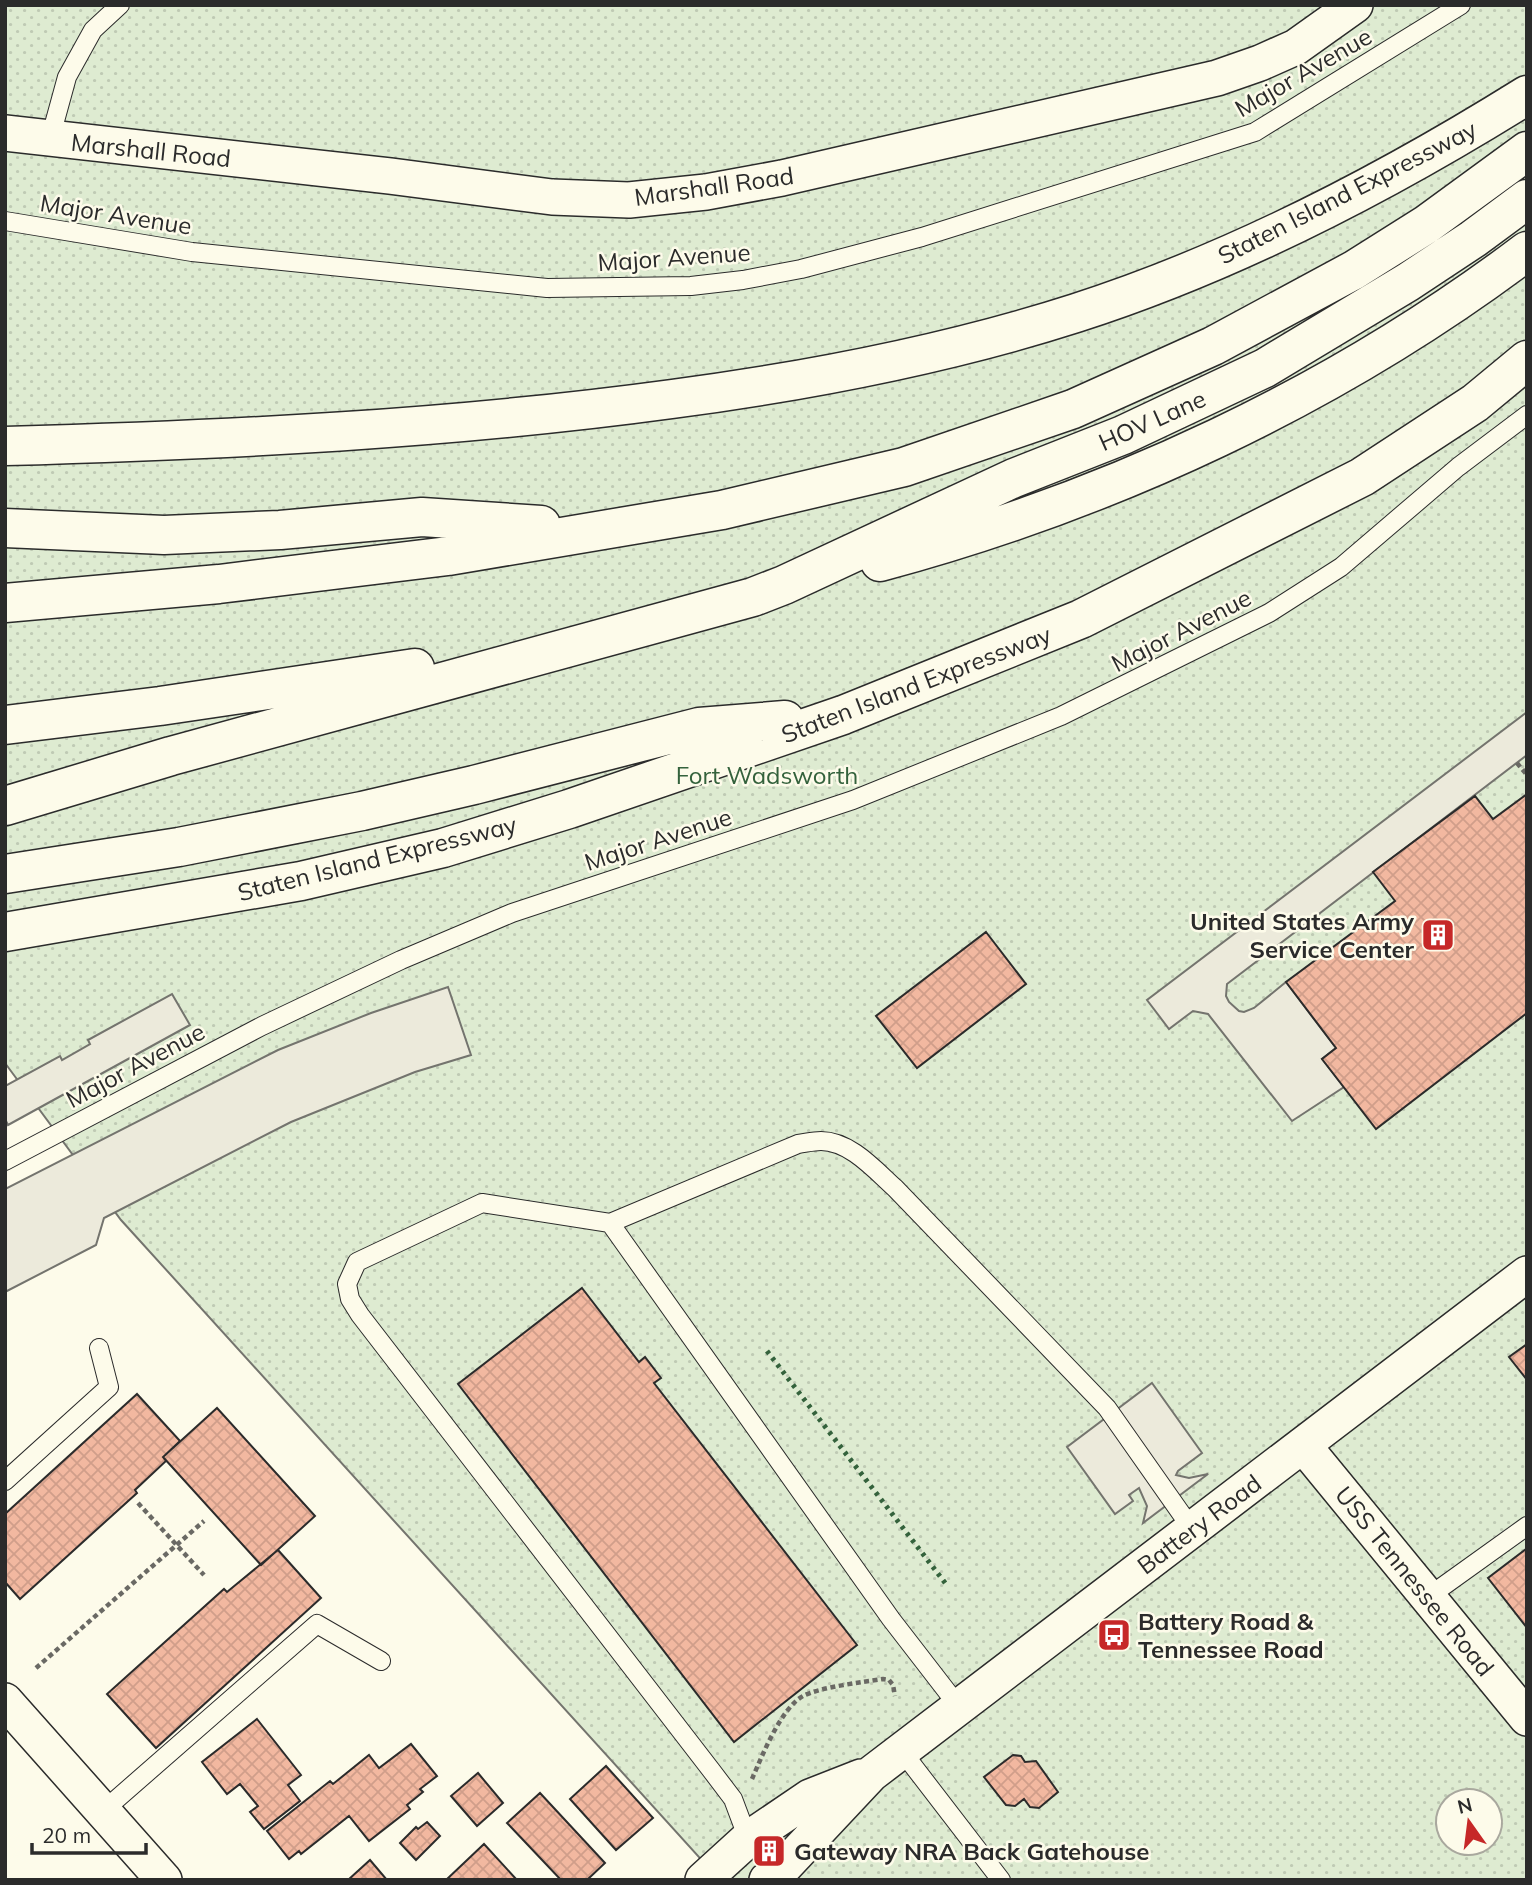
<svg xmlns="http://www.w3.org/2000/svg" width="1532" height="1885" viewBox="0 0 1532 1885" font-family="Mulish,sans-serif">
	<defs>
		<pattern id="park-dots" width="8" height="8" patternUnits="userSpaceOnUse" patternTransform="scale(1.75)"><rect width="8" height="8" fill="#deebd1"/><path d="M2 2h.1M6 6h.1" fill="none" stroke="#bfcab4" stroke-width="1.8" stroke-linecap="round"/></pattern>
		<pattern id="building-cross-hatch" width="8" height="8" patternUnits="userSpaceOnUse" patternTransform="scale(1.75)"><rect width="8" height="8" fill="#f2b8a0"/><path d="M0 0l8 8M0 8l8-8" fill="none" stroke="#d09e8a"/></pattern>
	</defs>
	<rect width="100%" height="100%" fill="#fdfbea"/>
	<path fill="url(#park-dots)" stroke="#74746e" stroke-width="2" fill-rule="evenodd" d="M5,5H1527V1880H712L699,1857L121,1220L5,1063ZM1448,1801H1490V1843H1448Z"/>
	<path fill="#eceadb" stroke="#74746e" stroke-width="2" d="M1527,712V755L1227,984L1226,996L1229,1002L1239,1011L1244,1012L1254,1008L1286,982L1336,1048L1322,1059L1344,1087L1292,1121L1208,1014L1193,1011L1169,1029L1147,1000Z
		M448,987L471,1055L415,1072L291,1122L104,1218L96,1245L5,1292V1189L278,1050L371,1013Z
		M172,994L190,1025L8,1125L5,1119V1086L60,1056L62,1060L90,1044L88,1040Z
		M1152,1383L1202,1453L1178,1471L1176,1475L1189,1478L1208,1474L1143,1523L1147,1506L1139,1488L1129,1495L1133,1501L1115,1514L1067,1447Z"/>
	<path fill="url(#building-cross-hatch)" stroke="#2b2b2b" stroke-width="2" d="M1527,794V1013L1376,1129L1322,1059L1336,1048L1286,982L1395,901L1373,872L1475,796L1493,819Z
		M986,932L1026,984L917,1068L876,1016Z
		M582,1288L639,1362L645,1357L661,1378L654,1383L857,1645L734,1742L458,1384Z
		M1527,1344V1380L1509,1357Z
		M137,1394L180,1441L163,1457L166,1461L135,1490L137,1493L20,1599L5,1582V1514Z
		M217,1408L315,1516L261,1565L163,1457Z
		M1526,1549L1527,1550V1628L1488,1578Z
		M278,1550L321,1598L156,1748L107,1694L224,1589L227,1592Z
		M257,1719L301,1775L288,1785L300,1801L264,1829L250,1812L258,1806L240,1784L227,1794L202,1762Z
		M411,1744L437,1776L420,1789L423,1792L407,1805L410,1809L369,1841L349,1816L301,1854L299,1851L289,1859L267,1831L330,1781L333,1784L369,1755L379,1768Z
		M1013,1755L1021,1756L1025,1762L1036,1761L1058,1792L1039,1808L1030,1807L1024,1799L1015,1806L1006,1805L984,1777Z
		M606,1766L653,1818L616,1850L570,1799Z
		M478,1773L503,1803L477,1826L451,1796Z
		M540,1793L605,1863L587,1880H561L507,1823Z
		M427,1822L440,1836L416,1860L400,1843L416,1827L418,1829Z
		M775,1839L782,1849L764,1862L757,1852Z
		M484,1844L517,1880H446Z
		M370,1860L387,1880H348Z"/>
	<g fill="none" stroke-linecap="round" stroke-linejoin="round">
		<defs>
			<path id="service" d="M50,139L67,77L93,30L120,5
				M5,221L192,252L547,288L691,286L743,280L801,269L922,237L1255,132L1461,5
				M5,1161L262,1026L401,960L512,913L853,800L1061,716L1269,613L1341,567L1458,467L1527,415
				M610,1223L891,1619L959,1707
				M5,1481L109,1387L99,1348
				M1428,1597L1527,1526
				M901,1750L1001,1880
				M103,1811L317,1624L381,1661
				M748,1839L733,1799L711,1770L360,1315L350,1299L347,1284L357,1262L482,1203L610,1223L798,1144C806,1143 813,1141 821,1141C850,1141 875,1170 895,1188L1107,1408L1192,1529"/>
			<path id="minor" d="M5,133L390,176L552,197L629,200L706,192L782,178L1217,78L1260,63L1296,47L1355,5
				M1303,1445L1527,1718
				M5,1701L164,1880
				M703,1880L748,1839L810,1797L861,1777
				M767,1880L779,1872L871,1774L1527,1274"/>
			<path id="motorway" d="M5,446C228,440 451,429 672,399C808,381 945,355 1076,313C1235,262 1386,183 1527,95
				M5,528L164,535L280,530L422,517L541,525
				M880,562C1111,500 1335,396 1527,251
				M5,603L219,584L448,556L722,510L904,467L1073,409L1213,346L1354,270L1427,224L1527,151
				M5,725L160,706L415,668
				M5,806L171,756L753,597L784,585L1014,478L1123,435L1265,368L1408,282L1473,239L1527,199
				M5,874L179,847L362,811L474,785L699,727L785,720
				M5,932L301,881L443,848L569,809L843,715L1081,619L1362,477L1475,403L1527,360"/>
		</defs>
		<use href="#service" stroke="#2b2b2b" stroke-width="20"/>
		<use href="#minor" stroke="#2b2b2b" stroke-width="38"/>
		<use href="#motorway" stroke="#2b2b2b" stroke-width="41"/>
		<path stroke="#6a6964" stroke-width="4.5" stroke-dasharray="5 3.5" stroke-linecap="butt" d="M1517,763L1527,775
			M138,1503L204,1575
			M36,1668L204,1521
			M752,1779C762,1756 781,1708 803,1696C820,1687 864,1682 883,1679L889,1680L893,1685L895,1696"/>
		<use href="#service" stroke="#fdfbea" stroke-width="18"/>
		<use href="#minor" stroke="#fdfbea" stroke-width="35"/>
		<use href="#motorway" stroke="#fdfbea" stroke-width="38"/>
		<path stroke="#34623c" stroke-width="5" stroke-dasharray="3.5 5" stroke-linecap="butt" d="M767,1351L946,1584"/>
	</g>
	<defs>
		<symbol id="building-square" viewBox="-11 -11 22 22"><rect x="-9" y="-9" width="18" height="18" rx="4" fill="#c62828" stroke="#fdfbea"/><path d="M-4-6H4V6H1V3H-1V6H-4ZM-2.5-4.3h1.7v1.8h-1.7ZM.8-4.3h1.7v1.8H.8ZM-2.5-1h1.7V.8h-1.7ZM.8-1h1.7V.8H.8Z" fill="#fff"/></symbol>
		<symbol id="bus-square" viewBox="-11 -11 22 22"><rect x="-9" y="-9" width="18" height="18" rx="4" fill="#c62828" stroke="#fdfbea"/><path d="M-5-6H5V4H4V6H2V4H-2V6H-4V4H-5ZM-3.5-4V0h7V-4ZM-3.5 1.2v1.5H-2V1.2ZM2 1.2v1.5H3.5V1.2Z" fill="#fff"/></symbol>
	</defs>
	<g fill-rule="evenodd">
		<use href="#building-square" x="1419" y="916" width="38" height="38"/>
		<use href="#bus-square" x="1095" y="1616" width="38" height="38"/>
		<use href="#building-square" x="750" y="1832" width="38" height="38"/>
	</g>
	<g text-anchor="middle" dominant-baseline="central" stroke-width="5" stroke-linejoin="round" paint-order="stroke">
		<g font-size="24" fill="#2b2b2b" stroke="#fdfbea">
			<text transform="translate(1303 72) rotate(-30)">Major Avenue</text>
			<text transform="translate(151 150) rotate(6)">Marshall Road</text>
			<text transform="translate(714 186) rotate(-8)">Marshall Road</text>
			<text transform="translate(1347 192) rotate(-27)">Staten Island Expressway</text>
			<text transform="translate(116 214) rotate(9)">Major Avenue</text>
			<text transform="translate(674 257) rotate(-4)">Major Avenue</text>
			<text transform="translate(1152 420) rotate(-24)">HOV Lane</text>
			<text transform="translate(1181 630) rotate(-27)">Major Avenue</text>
			<text transform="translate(916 684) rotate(-21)">Staten Island Expressway</text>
			<text transform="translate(658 839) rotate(-18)">Major Avenue</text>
			<text transform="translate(377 858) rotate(-14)">Staten Island Expressway</text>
			<text transform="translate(135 1065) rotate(-28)">Major Avenue</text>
			<text transform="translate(1199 1524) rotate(-37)">Battery Road</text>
			<text transform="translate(1415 1581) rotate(51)">USS Tennessee Road</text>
		</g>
		<g font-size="24" fill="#34623c" stroke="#fdfbea">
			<text x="767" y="775">Fort Wadsworth</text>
		</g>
		<g font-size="24" font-weight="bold" fill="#2b2b2b" stroke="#fdfbea" text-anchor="start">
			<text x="1414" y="921" text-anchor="end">United States Army<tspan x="1414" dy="28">Service Center</tspan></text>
			<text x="1138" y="1621">Battery Road &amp;<tspan x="1138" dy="28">Tennessee Road</tspan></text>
			<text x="794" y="1851">Gateway NRA Back Gatehouse</text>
		</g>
	</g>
	<rect width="1532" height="1885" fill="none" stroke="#2b2b2b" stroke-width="14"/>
	<g transform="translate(1469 1822) rotate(346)"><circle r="33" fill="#fdfbea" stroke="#a9a89e" stroke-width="2"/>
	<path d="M0-5L12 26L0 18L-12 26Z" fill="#c62828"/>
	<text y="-10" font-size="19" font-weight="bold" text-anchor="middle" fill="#2b2b2b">N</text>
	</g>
	<path d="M32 1843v10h114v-10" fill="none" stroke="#2b2b2b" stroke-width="3.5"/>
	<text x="42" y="1843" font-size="21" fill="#2b2b2b" stroke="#fdfbea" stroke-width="5" paint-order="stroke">20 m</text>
</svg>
